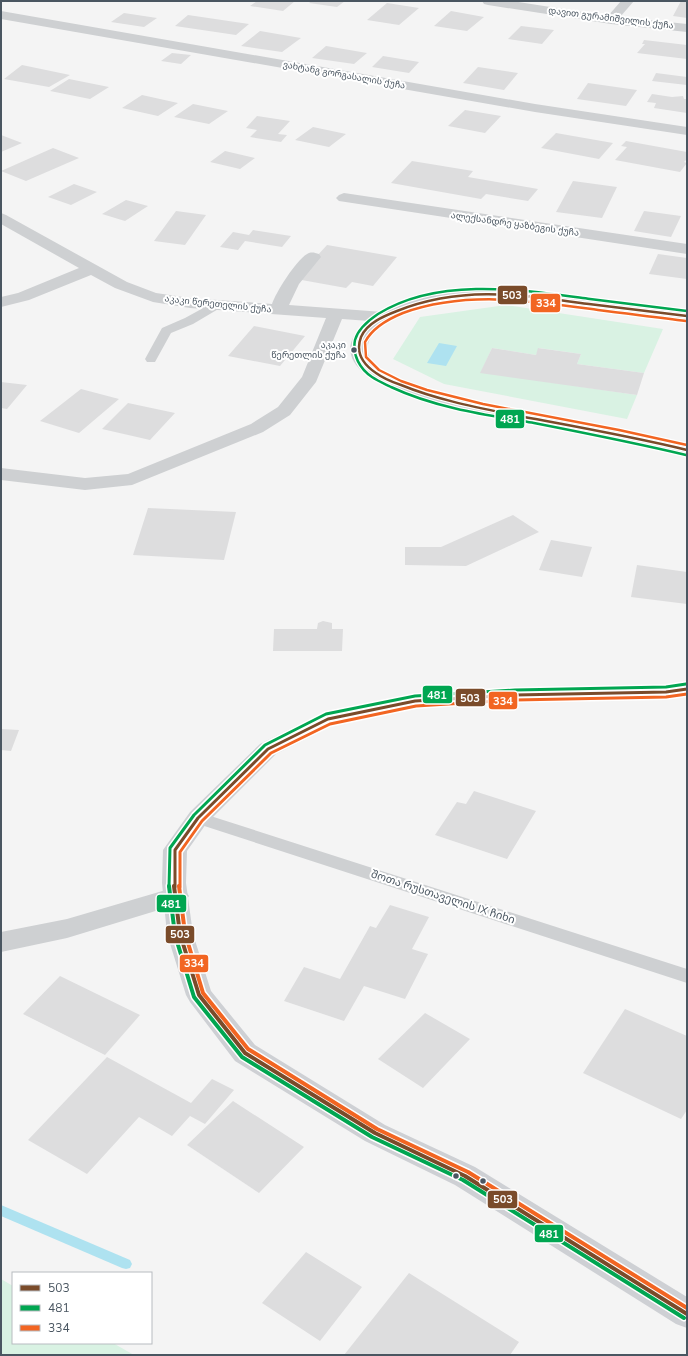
<svg xmlns="http://www.w3.org/2000/svg" width="688" height="1356" viewBox="0 0 688 1356" font-family="'Nunito Sans','Noto Sans Georgian',sans-serif">
	<rect width="100%" height="100%" fill="#f4f4f4"/>
	<path fill="#d9f2e3" d="M506,305L663,329L644,373L577,364L581,354L539,348L536,355L492,348L481,372L637,395L627,419L444,384L393,359L420,317Z
		M1,1279L13,1286V1343H113L134,1355H1Z"/>
	<path fill="#aee2f0" d="M439,343L457,346L446,366L427,363Z"/>
	<g fill="none" stroke-linecap="round" stroke-linejoin="round">
		<path fill="#aee2f0" fill-rule="evenodd" d="M1,1205L130,1260L132,1264L130,1268L126,1269L122,1268L1,1216Z"/>
	</g>
	<path fill="#ddddde" d="M257,1H295L283,11L250,6Z
		M312,1H345L337,7L309,3Z
		M681,1H687V18L673,16Z
		M387,3L419,8L399,25L367,20Z
		M451,11L484,17L467,31L434,26Z
		M124,13L157,18L144,27L111,22Z
		M188,15L249,24L236,35L175,26Z
		M521,26L554,30L542,44L508,39Z
		M260,31L301,38L282,52L241,46Z
		M644,40L687,45V59L637,53L645,44H642Z
		M326,46L367,53L354,64L312,58Z
		M172,53L191,55L181,64L161,61Z
		M383,56L419,62L409,73L372,67Z
		M22,65L70,75L49,87L4,79Z
		M478,67L518,73L504,90L463,83Z
		M656,73L687,77V85L652,81Z
		M69,79L109,87L90,99L50,91Z
		M588,83L637,90L626,106L577,99Z
		M652,94L672,97L683,96L684,99H687V113L654,108L656,103L647,102Z
		M142,95L178,103L158,116L122,108Z
		M193,104L228,111L209,124L174,117Z
		M465,110L501,116L485,133L448,126Z
		M257,116L290,121L278,134L287,135L281,142L250,137L257,130L246,128Z
		M313,127L346,134L329,147L295,140Z
		M556,133L613,143L599,159L541,148Z
		M1,135L22,143L1,152Z
		M626,141L687,152V159L684,162L687,163L680,172L615,160L627,147L621,146Z
		M53,148L79,158L26,181L1,171Z
		M225,151L255,158L240,169L210,162Z
		M412,161L473,171L468,177L538,189L528,201L486,194L481,199L391,183Z
		M573,181L617,187L602,218L556,212Z
		M74,184L97,192L71,205L48,197Z
		M126,200L148,206L125,221L102,214Z
		M176,211L206,215L185,245L154,241Z
		M644,211L681,216L671,237L634,231Z
		M253,230L291,236L282,247L245,241L238,250L220,247L233,232L249,235Z
		M327,245L397,257L373,286L352,282L346,288L296,279Z
		M658,254L687,258V279L649,274Z
		M254,326L305,336L280,366L228,356Z
		M492,348L536,355L538,348L581,354L577,364L644,373L637,395L480,373Z
		M1,382L27,385L7,409L1,408Z
		M81,389L119,399L79,433L40,421Z
		M128,403L175,413L150,440L102,429Z
		M148,508L236,512L224,560L133,555Z
		M513,515L539,532L466,566L405,565V547H441Z
		M551,540L592,547L582,577L539,570Z
		M637,565L687,572V604L631,597Z
		M323,621L332,623V629H343L342,651H273L274,629H317L318,623Z
		M1,729L19,730L11,751L1,750Z
		M474,791L536,811L507,859L435,835L457,802L466,804Z
		M390,905L429,917L412,949L428,954L405,999L364,986L344,1021L284,1001L304,967L340,979L370,926L376,928Z
		M60,976L140,1015L105,1055L23,1014Z
		M625,1009L687,1036V1110L681,1119L583,1073Z
		M425,1013L470,1039L423,1088L378,1059Z
		M107,1057L191,1103L212,1079L234,1090L205,1124L190,1116L172,1136L139,1117L87,1174L28,1140Z
		M233,1101L304,1147L259,1193L187,1145Z
		M306,1252L362,1287L320,1341L262,1303Z
		M409,1273L519,1342L510,1355H344Z"/>
	<g fill="none" stroke-linecap="round" stroke-linejoin="round">
		<path fill="#ced0d2" fill-rule="evenodd" d="M216,301L220,302L222,305L220,308L193,324L171,333L155,362H147L145,359L162,328L185,318Z
			M198,812L687,969V983L192,822L189,818L192,814Z"/>
		<path fill="#ced0d2" fill-rule="evenodd" d="M482,1H512L608,16L621,1H634L620,17L687,24V32L611,24L488,5L484,4Z
			M1,11L535,104L687,127V135L535,112L1,19Z
			M344,193L687,244V254L339,201L336,198L339,195Z
			M1,213L6,215L127,282L156,293L190,298L272,304C276,292 298,257 309,253C313,252 315,253 319,254L321,257L299,284L289,305L383,312L389,313L391,317L389,321L383,322L342,319L316,382L290,415L263,432L132,485L85,490L1,480V468L85,478L128,474L251,424L278,407L302,377L326,318L190,308L153,302L115,288L91,275L29,300L1,307V297L18,293L79,268L1,224Z
			M176,887L185,890L189,896L185,902L67,938L1,952V932L67,919Z"/>
		<path fill="#ced0d4" fill-rule="evenodd" d="M484,288L526,290L687,311V321C650,316 612,311 575,307C516,299 456,290 399,315C388,321 373,329 369,341C365,352 370,361 379,368C386,373 395,377 403,380C444,398 489,404 533,413C584,422 636,432 687,444V456C638,443 588,434 539,425C490,415 438,408 392,388C383,384 373,381 365,374C345,357 346,341 364,323C390,297 448,290 484,288Z
			M687,682V696L666,699L515,702L415,708L334,725L276,754L206,824L187,851L186,883L193,934L211,991L255,1045L385,1125L475,1167L687,1297V1328L676,1324L455,1185L365,1141L235,1061L190,1002L186,995L167,934L162,883L163,850L190,812L260,744L320,714L415,694L515,688L666,685Z"/>
		<defs>
			<path id="bus-1-far2" d="M687,316C654,312 622,308 589,304C521,295 463,285 397,311C384,316 367,323 361,337C355,353 364,365 376,373C384,379 392,382 401,385C438,400 475,407 514,415C572,426 630,436 687,450"/>
			<path id="bus-1-far1" d="M175,887V850L198,818L268,749L328,719L415,701L515,695L666,692L687,689"/>
			<path id="bus-1" d="M174,886L180,934L199,995L245,1053L375,1133L465,1176L687,1314"/>
			<path id="bus-2-far2" d="M686,455C636,443 585,433 534,423C486,415 436,408 391,387C385,384 378,381 372,377C360,369 352,355 355,340C358,329 369,320 378,314C439,276 523,290 590,299C623,303 655,307 687,311"/>
			<path id="bus-2-far1" d="M169,887L170,848L194,815L265,745L326,714L415,696L515,690L666,687L686,684"/>
			<path id="bus-2" d="M169,886L175,935L194,997L242,1057L372,1137L463,1180L684,1318"/>
			<path id="bus-3-far2" d="M686,321C657,317 628,314 598,310C533,301 467,290 403,313C388,319 373,327 365,342L366,357L379,370L401,381L427,390L483,404L619,430L687,445"/>
			<path id="bus-3-far1" d="M180,887V852L202,821L271,753L330,724L416,706L515,700L666,697L687,694"/>
			<path id="bus-3" d="M179,886L185,933L203,993L248,1049L377,1129L468,1172L687,1308"/>
		</defs>
		<use href="#bus-1-far2" stroke="#fff" stroke-width="5"/>
		<use href="#bus-1-far1" stroke="#fff" stroke-width="6"/>
		<use href="#bus-1" stroke="#fff" stroke-width="7"/>
		<use href="#bus-2-far2" stroke="#fff" stroke-width="5"/>
		<use href="#bus-2-far1" stroke="#fff" stroke-width="6"/>
		<use href="#bus-2" stroke="#fff" stroke-width="7"/>
		<use href="#bus-3-far2" stroke="#fff" stroke-width="5"/>
		<use href="#bus-3-far1" stroke="#fff" stroke-width="6"/>
		<use href="#bus-3" stroke="#fff" stroke-width="7"/>
		<use href="#bus-1-far2" stroke="#7a4b2a" stroke-width="2.5"/>
		<use href="#bus-1-far1" stroke="#7a4b2a" stroke-width="3"/>
		<use href="#bus-1" stroke="#7a4b2a" stroke-width="4"/>
		<use href="#bus-2-far2" stroke="#00a651" stroke-width="2.5"/>
		<use href="#bus-2-far1" stroke="#00a651" stroke-width="3"/>
		<use href="#bus-2" stroke="#00a651" stroke-width="4"/>
		<use href="#bus-3-far2" stroke="#f26522" stroke-width="2.5"/>
		<use href="#bus-3-far1" stroke="#f26522" stroke-width="3"/>
		<use href="#bus-3" stroke="#f26522" stroke-width="4"/>
	</g>
	<g fill="#4a5661" stroke="#fff" stroke-width="1.5">
		<circle cx="354" cy="350" r="3.5"/>
		<circle cx="456" cy="1176" r="3.5"/>
		<circle cx="483" cy="1181" r="3.5"/>
	</g>
	<g text-anchor="middle" dominant-baseline="central" stroke-width="4" stroke-linejoin="round" paint-order="stroke">
		<g font-size="9" fill="#4a5661" stroke="#fff">
			<text transform="translate(611 18) rotate(7)">დავით გურამიშვილის ქუჩა</text>
			<text transform="translate(344 75) rotate(10)">ვახტანგ გორგასალის ქუჩა</text>
			<text transform="translate(515 224) rotate(8)">ალექსანდრე ყაზბეგის ქუჩა</text>
			<text transform="translate(218 304) rotate(6)">აკაკი წერეთელის ქუჩა</text>
		</g>
		<g font-size="9" fill="#4a5661" stroke="#fff" text-anchor="end">
			<text x="346" y="345">აკაკი<tspan x="346" dy="10">წერეთლის ქუჩა</tspan></text>
		</g>
		<g font-size="11" fill="#4a5661" stroke="#fff">
			<text transform="translate(443 897) rotate(18)">შოთა რუსთაველის IX ჩიხი</text>
		</g>
	</g>
	<g stroke="#fff" stroke-width="1.5">
		<rect x="497" y="285" width="31" height="20" rx="4" fill="#7a4b2a"/>
		<rect x="530" y="293" width="31" height="20" rx="4" fill="#f26522"/>
		<rect x="495" y="409" width="30" height="20" rx="4" fill="#00a651"/>
		<rect x="422" y="685" width="31" height="19" rx="4" fill="#00a651"/>
		<rect x="455" y="688" width="31" height="19" rx="4" fill="#7a4b2a"/>
		<rect x="488" y="691" width="30" height="19" rx="4" fill="#f26522"/>
		<rect x="156" y="894" width="31" height="19" rx="4" fill="#00a651"/>
		<rect x="165" y="925" width="30" height="19" rx="4" fill="#7a4b2a"/>
		<rect x="179" y="954" width="30" height="19" rx="4" fill="#f26522"/>
		<rect x="487" y="1190" width="31" height="19" rx="4" fill="#7a4b2a"/>
		<rect x="534" y="1224" width="30" height="19" rx="4" fill="#00a651"/>
	</g>
	<g font-size="11" text-anchor="middle" font-weight="bold" fill="#fff">
		<text x="512" y="299">503</text>
		<text x="546" y="307">334</text>
		<text x="510" y="423">481</text>
		<text x="437" y="699">481</text>
		<text x="470" y="702">503</text>
		<text x="503" y="705">334</text>
		<text x="171" y="908">481</text>
		<text x="180" y="938">503</text>
		<text x="194" y="967">334</text>
		<text x="503" y="1203">503</text>
		<text x="549" y="1238">481</text>
	</g>
	<rect width="688" height="1356" fill="none" stroke="#4a5661" stroke-width="4"/>
	<rect x="12" y="1272" width="140" height="72" fill="#ffffff" stroke="#b7bbc0"/>
	<rect x="20" y="1285" width="20" height="6" fill="#7a4b2a" stroke="#b7bbc0"/>
	<text x="48" y="1292" font-size="12" fill="#4a5661">503</text>
	<rect x="20" y="1305" width="20" height="6" fill="#00a651" stroke="#b7bbc0"/>
	<text x="48" y="1312" font-size="12" fill="#4a5661">481</text>
	<rect x="20" y="1325" width="20" height="6" fill="#f26522" stroke="#b7bbc0"/>
	<text x="48" y="1332" font-size="12" fill="#4a5661">334</text>
</svg>
